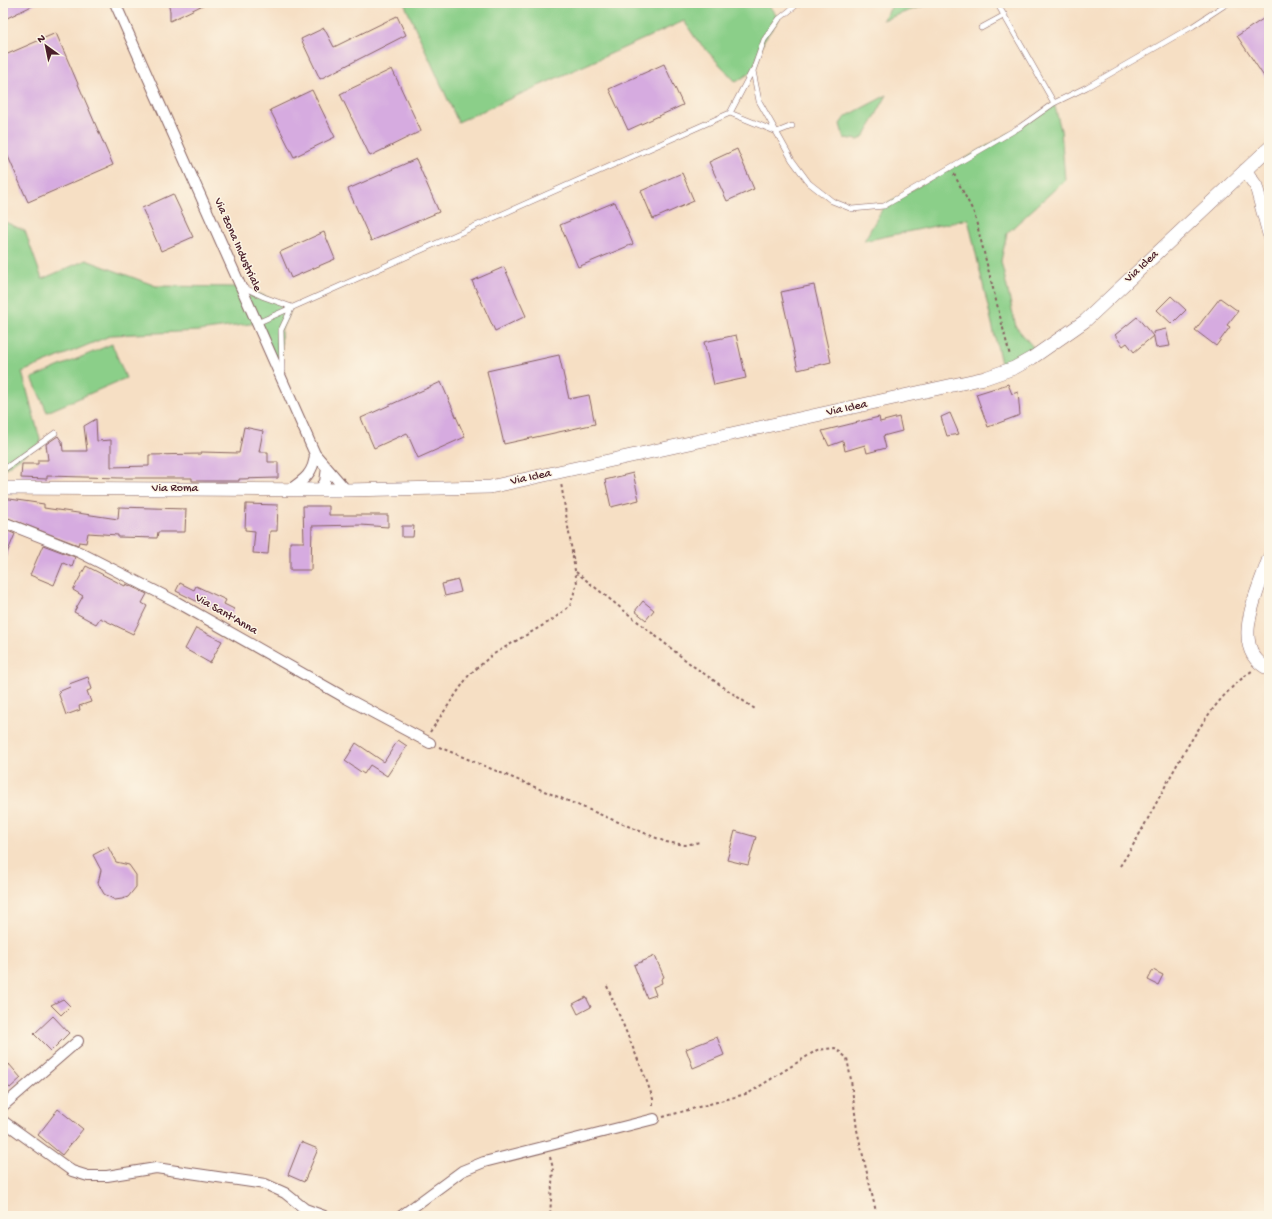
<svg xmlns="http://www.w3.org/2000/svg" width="1272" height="1219" viewBox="0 0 1272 1219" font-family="'Gochi Hand',sans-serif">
	<rect width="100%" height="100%" fill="#fcf5e5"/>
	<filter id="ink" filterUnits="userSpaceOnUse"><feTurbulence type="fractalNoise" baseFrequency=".025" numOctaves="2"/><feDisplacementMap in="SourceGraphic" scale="8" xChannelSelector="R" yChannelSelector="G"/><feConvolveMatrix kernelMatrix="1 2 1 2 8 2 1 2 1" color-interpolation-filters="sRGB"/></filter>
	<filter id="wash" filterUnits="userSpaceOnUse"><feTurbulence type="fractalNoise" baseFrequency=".012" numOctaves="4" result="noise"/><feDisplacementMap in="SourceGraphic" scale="16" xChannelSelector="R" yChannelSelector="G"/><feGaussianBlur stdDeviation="0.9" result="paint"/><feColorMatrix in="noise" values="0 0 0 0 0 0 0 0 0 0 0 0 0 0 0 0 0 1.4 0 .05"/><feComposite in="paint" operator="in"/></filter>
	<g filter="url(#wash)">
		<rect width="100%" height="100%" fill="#f6dfc4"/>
		<path fill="#8bcf89" stroke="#6a775a" d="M404,3H767L779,19L764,40L753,71L736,82L696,39L684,21L458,122Z
			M894,3H931L883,20Z
			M887,95L865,135L859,140L844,138L840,124L845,117Z
			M1054,103L1061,130L1065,180L1007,233L1001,261L1016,327L1039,354L1003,372L968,219L864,241L884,206L1020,127Z
			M3,221L25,231L42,279L86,260L156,286L241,287L292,307L281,330L282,380L257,323L199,331L112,335L22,372L41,443L3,470Z
			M112,344L126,378L47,412L32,378Z"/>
		<g id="blocks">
			<path fill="#d6abe0" d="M3,3H38L3,20Z
				M168,3H207L170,21V11Z
				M1269,15V84L1237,36Z
				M397,16L406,35L320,79L301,39L324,28L334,47Z
				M56,33L113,165L28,202L3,145V56Z
				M664,64L683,105L628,130L609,89Z
				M392,69L421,131L370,156L340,94Z
				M312,90L335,137L294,157L270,110Z
				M737,149L754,189L727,201L709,162Z
				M416,159L439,212L371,241L348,189Z
				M682,173L694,201L653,219L641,191Z
				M173,194L193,237L161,251L142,208Z
				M615,202L633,244L578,267L560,225Z
				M324,232L335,259L291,278L280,252Z
				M504,267L526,316L495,331L472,281Z
				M814,285L831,362L798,370L781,292Z
				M1171,296L1186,310L1172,324L1157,310Z
				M1220,298L1238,311L1227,325L1230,327L1216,346L1195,330Z
				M1137,317L1153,336L1134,352L1127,343L1123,346L1115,335Z
				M1166,329L1170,346L1156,348L1153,332Z
				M736,335L746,378L714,385L704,342Z
				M559,355L569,399L589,395L595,424L504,444L487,371Z
				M441,382L465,437L418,458L407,433L374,448L361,418Z
				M1008,384L1012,394L1018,392L1020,415L988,427L976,394Z
				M950,413L959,434L947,436L941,417Z
				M879,417L880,422L899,417L902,431L883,436L886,448L867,453L865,445L845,451L843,441L829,446L822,431Z
				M96,419L97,441L111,440V467L149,466V455L201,454V452L239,453L244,427L263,431L259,452H268V462H278V478L239,479V481H192V478H120L47,476V479L21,478L22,464H38V460H48L46,444L58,436L62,442L63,451H87L84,426Z
				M633,473L639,500L611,507L605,480Z
				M3,498L44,504V508L118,519L119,507L186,509L185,532H158L157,538L118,537V535L88,533L86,543L79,542L78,545L3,516Z
				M246,504L278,505L277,531H270L268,554L253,553L255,531L245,530Z
				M303,506H329V515H388V527L361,525L312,526L311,570H290V542H304Z
				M402,526H414L413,537H402Z
				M3,529L15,534L3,563Z
				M43,545L75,557L72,567L63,563L54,585L30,575Z
				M86,566L125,586L126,584L147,594L142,603L147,606L133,634L100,618L96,624L74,612L83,596L73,590Z
				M458,580L461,592L445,596L442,584Z
				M180,583L194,590L196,586L226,600L224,604L234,609L230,618L176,591Z
				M643,601L654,610L646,620L635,611Z
				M196,628L222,641L210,663L185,649Z
				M88,677L92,689L87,691L91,702L79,706L80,710L66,715L58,692L70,687L69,684Z
				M398,740L407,746L387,776L370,765L364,774L345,761L356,743L384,762Z
				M735,831L756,837L748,865L727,860Z
				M108,847L116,862L129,865L136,875V887L128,897L122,899L115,900L104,894L98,883L101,870L93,855Z
				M655,956L664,977L661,979L662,983L653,987L656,995L647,998L634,965Z
				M1153,970L1163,975L1158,985L1148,980Z
				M586,997L591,1007L578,1014L573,1004Z
				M63,999L70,1006L61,1015L51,1005Z
				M53,1016L69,1033L51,1051L34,1034Z
				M717,1037L724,1055L693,1068L686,1049Z
				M9,1064L21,1078L10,1088L3,1081V1070Z
				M58,1109L83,1129L62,1155L38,1135Z
				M301,1142L318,1149L304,1182L288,1175Z"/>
		</g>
	</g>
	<g filter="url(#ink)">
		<use href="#blocks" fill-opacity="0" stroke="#866261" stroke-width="1"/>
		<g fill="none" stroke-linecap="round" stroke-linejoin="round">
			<defs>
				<path id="service" d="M799,3L779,19L764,40L753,71L759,101L792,160L809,183L832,201L852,209L884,206L1020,127L1054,103L1087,87L1193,26L1228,3
					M997,3L1054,103
					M981,28L1005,15
					M730,113L777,132L792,126
					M243,287L264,297L292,307L281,330L282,371
					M257,323L730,113L752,71
					M3,470L55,433"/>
				<path id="minor" d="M115,3L315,454L346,490
					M289,490C304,480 314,473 315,454
					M319,490L325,482L327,468
					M3,522L79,552L175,601L344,697L430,743
					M3,1106L78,1041
					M3,1121L72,1171L88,1176H107L156,1168L265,1184L285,1193L305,1209L324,1216
					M401,1216L462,1171L484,1162L654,1119"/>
				<path id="tertiary" d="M1245,170L1256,186L1269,234
					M3,488L346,490L490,487L985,378L1014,368L1032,358L1085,321L1269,148
					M1269,558C1259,590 1227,649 1269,669"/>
			</defs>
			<use href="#service" stroke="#866261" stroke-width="6"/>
			<use href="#minor" stroke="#866261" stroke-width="12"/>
			<use href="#tertiary" stroke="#866261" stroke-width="14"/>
			<path stroke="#866261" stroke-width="2" stroke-dasharray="3 3" stroke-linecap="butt" d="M954,174L974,213L1010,356
				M576,572L693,666L755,709
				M430,732L469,675L492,655L552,620L570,606L577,583L561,483
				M439,747L666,842L685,845L700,842
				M1120,866C1160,807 1193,711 1252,671
				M607,986L646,1079L653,1099V1109
				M663,1117L749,1093L817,1050L835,1048L847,1058L851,1080L857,1130L877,1216
				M550,1157L553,1168L550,1216"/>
			<use href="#service" stroke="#fff" stroke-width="5"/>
			<use href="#minor" stroke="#fff" stroke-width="10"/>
			<use href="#tertiary" stroke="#fff" stroke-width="13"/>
		</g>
	</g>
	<g text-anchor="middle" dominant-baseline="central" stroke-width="3" stroke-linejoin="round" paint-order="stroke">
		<g font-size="12" fill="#4a1f2b" stroke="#fcf5e5">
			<text transform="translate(237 245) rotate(66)">Via Zona Industriale</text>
			<text transform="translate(1142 267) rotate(-43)">Via Iclea</text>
			<text transform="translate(847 409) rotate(-12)">Via Iclea</text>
			<text transform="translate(531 478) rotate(-12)">Via Iclea</text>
			<text x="175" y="489">Via Roma</text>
			<text transform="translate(226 615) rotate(30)">Via Sant'Anna</text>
		</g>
	</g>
	<rect width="1272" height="1219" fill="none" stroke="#fcf5e5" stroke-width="16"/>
	<g transform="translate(46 46) rotate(327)" stroke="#fcf5e5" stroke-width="3" paint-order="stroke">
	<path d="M0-3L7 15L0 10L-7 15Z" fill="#4a1f2b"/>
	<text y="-6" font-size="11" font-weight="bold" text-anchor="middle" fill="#4a1f2b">N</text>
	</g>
</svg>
